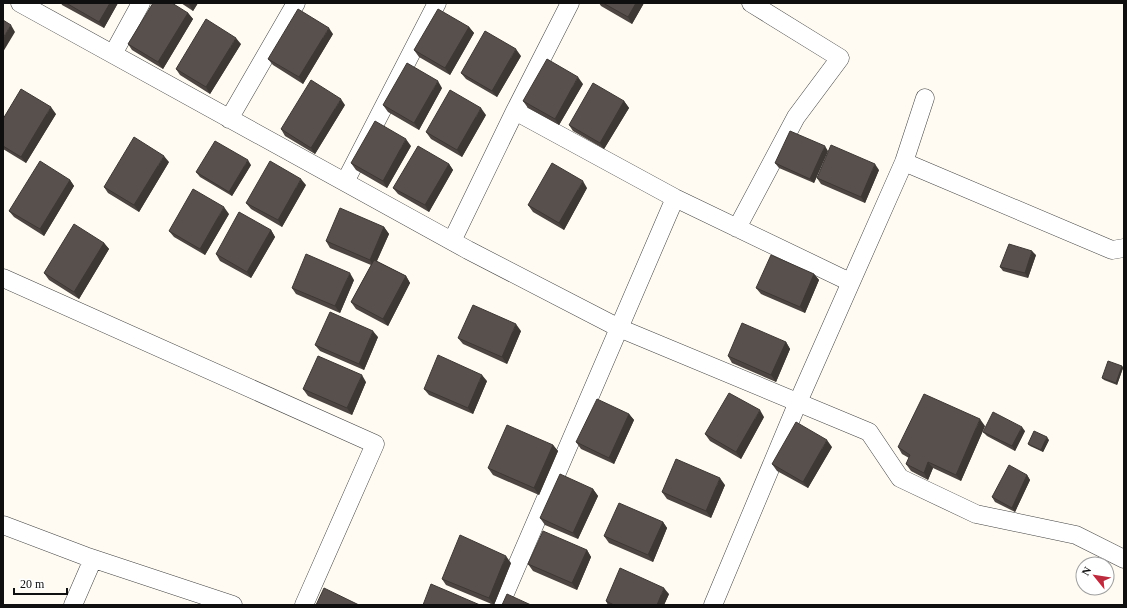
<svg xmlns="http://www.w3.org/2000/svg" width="1127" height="608" viewBox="0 0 1127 608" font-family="Georgia,serif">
	<rect width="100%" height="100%" fill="#fffbf2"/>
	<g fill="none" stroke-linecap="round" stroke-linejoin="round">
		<defs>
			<path id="street" d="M20,3L468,250L619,328L869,432L900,478L976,514L1076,535L1124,559
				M113,54L141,3
				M515,111L675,198L850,282
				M229,119L296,3
				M904,162L1112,250L1124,248
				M345,182L437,3
				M737,228L796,117L840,58L751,3
				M452,241L515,111L570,3
				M3,278L375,444L304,605
				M3,525L85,556L233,605
				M73,605L93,559
				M500,605L675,198
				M713,605L798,402L904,162L925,98"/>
		</defs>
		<use href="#street" stroke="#424242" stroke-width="19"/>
		<use href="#street" stroke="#fff" stroke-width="18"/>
	</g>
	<path fill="#4c4541" d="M61,3H118L104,28L62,5Z
		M181,3H198L193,11Z
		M599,3H644L632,24L601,6Z
		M188,13L193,19L163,69L132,50L128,44Z
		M469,27L474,33L450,75L419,57L414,50Z
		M333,34L303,84L273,65L268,59Z
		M241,44L210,94L180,75L176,69Z
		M521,56L497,97L466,79L461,73Z
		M583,84L559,125L528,108L523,101Z
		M442,88L419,130L388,112L383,105Z
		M624,101L629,108L604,149L573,131L569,125Z
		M345,105L315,154L285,136L281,129Z
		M56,114L26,163L3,149V119Z
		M486,115L462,157L431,139L426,132Z
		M411,146L387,188L356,170L351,163Z
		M828,151L814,183L779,168L775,163Z
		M169,162L139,212L108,193L104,187Z
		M449,164L453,170L429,212L398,194L393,188Z
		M251,165L232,196L200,177L196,172Z
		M879,170L865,203L821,184L817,178Z
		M70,180L74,186L44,236L14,217L9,211Z
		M306,185L282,227L251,209L246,203Z
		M587,188L564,230L533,212L528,205Z
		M229,214L205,255L174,237L169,231Z
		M384,227L389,234L377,261L406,276L410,283L388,326L356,309L351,302L371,265L330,248L326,241Z
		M271,230L275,237L251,278L220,261L216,254Z
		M104,243L109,249L79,299L49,280L44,273Z
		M1036,255L1028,278L1003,271L1000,267Z
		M814,274L819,280L805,313L761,294L756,288Z
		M354,280L340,313L296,294L292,288Z
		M521,331L507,364L463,344L458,338Z
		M378,337L364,370L320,351L315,345Z
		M786,342L790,349L776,382L732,363L728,356Z
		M1122,366L1123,368L1117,385L1104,380L1102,378Z
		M487,381L473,414L429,395L424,389Z
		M366,382L352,415L308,396L303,389Z
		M629,414L634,420L614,464L581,449L576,442Z
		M764,417L741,459L710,441L705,434Z
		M985,426L961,481L933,468L928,480L911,471L906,464L909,458L902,454L898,447Z
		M1025,431L1015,451L987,436L983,432Z
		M1049,440L1043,452L1030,446L1028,444Z
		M553,445L558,451L539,495L493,475L488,468Z
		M832,447L808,488L777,471L772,464Z
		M1027,475L1030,480L1015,512L995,502L992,497Z
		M725,485L711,518L667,499L662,492Z
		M593,489L598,496L578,539L545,525L540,518Z
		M663,522L667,528L653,562L609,543L604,536Z
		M587,550L591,557L577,590L533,571L528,564Z
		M511,563L494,605L446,585L442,579Z
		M669,594L664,605H608L606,601Z"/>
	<path fill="#3e3835" d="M110,3H118L104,28L99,22Z
		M190,3H198L193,11L189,4Z
		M636,3H644L632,24L628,17Z
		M188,13L193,19L163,69L158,62Z
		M11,25L15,32L3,52V38Z
		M469,27L474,33L450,75L445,68Z
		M329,28L333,34L303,84L299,77Z
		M236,38L241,44L210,94L206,87Z
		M516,49L521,56L497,97L492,91Z
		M578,77L583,84L559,125L555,119Z
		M438,81L442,88L419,130L414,123Z
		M341,99L345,105L315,154L311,148Z
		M624,101L629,108L604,149L600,143Z
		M51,107L56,114L26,163L21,157Z
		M481,108L486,115L462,157L457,150Z
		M406,139L411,146L387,188L383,181Z
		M825,146L828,151L814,183L810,179Z
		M164,156L169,162L139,212L134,205Z
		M248,160L251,165L232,196L229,192Z
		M449,164L453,170L429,212L425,205Z
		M875,164L879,170L865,203L861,197Z
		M301,179L306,185L282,227L278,220Z
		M70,180L74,186L44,236L40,229Z
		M583,181L587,188L564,230L559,223Z
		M224,207L229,214L205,255L200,249Z
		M384,227L389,234L374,267L370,260Z
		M271,230L275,237L251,278L247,272Z
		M104,243L109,249L79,299L74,292Z
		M1032,251L1036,255L1028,278L1025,273Z
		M350,273L354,280L340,313L335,306Z
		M814,274L819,280L805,313L800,307Z
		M406,276L410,283L388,326L383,319Z
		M516,324L521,331L507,364L502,357Z
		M373,331L378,337L364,370L359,364Z
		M786,342L790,349L776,382L771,375Z
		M1122,366L1123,368L1117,385L1116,383Z
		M362,375L366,382L352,415L347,408Z
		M482,375L487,381L473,414L468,408Z
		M760,410L764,417L741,459L736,452Z
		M629,414L634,420L614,464L609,458Z
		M980,419L985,426L961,481L956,475Z
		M1022,427L1025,431L1015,451L1012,446Z
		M1047,437L1049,440L1043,452L1041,450Z
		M827,440L832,447L808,488L803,482Z
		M553,445L558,451L539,495L534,488Z
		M928,462L933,468L928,480L924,473Z
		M1027,475L1030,480L1015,512L1012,508Z
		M720,478L725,485L711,518L706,511Z
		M593,489L598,496L578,539L573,533Z
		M663,522L667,528L653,562L648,555Z
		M587,550L591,557L577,590L572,583Z
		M506,556L511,563L494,605L489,598Z
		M664,588L669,594L664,605H657Z"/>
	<path fill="#58504c" stroke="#3e3835" d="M66,3H110L99,22Z
		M153,3H172L188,13L158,62L128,44Z
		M603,3H636L628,17Z
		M298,9L329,28L299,77L268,59Z
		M438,9L469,27L445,68L414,50Z
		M206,19L236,38L206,87L176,69Z
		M3,20L11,25L3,38Z
		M485,31L516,49L492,91L461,73Z
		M547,59L578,77L555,119L523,101Z
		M407,63L438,81L414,123L383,105Z
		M311,80L341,99L311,148L281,129Z
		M593,83L624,101L600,143L569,125Z
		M21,89L51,107L21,157L3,146V119Z
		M450,90L481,108L457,150L426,132Z
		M375,121L406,139L383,181L351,163Z
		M790,131L825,146L810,179L775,163Z
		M134,137L164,156L134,205L104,187Z
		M215,141L248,160L229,192L196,172Z
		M831,145L875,164L861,197L817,178Z
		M418,146L449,164L425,205L393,188Z
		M40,161L70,180L40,229L9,211Z
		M270,161L301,179L278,220L246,203Z
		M552,163L583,181L559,223L528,205Z
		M193,189L224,207L200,249L169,231Z
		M340,208L384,227L370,260L326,241Z
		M239,212L271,230L247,272L216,254Z
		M74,224L104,243L74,292L44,273Z
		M1009,244L1032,251L1025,273L1000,267Z
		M306,254L350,273L335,306L292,288Z
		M771,255L814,274L800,307L756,288Z
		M374,260L406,276L383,319L351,302Z
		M473,305L516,324L502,357L458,338Z
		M330,312L373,331L359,364L315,345Z
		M742,323L786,342L771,375L728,356Z
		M438,355L482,375L468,408L424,389Z
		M318,356L362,375L347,408L303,389Z
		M1108,361L1122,366L1116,383L1102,378Z
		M729,393L760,410L736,452L705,434Z
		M924,394L980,419L956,475L928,462L924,473L906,464L910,455L898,447Z
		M597,399L629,414L609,458L576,442Z
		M993,412L1022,427L1012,446L983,432Z
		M796,422L827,440L803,482L772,464Z
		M507,425L553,445L534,488L488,468Z
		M1034,431L1047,437L1041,450L1028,444Z
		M676,459L720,478L706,511L662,492Z
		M1009,465L1027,475L1012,508L992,497Z
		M560,474L593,489L573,533L540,518Z
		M619,503L663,522L648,555L604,536Z
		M543,531L587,550L572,583L528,564Z
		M460,535L506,556L489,598L442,579Z
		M620,568L664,588L657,605H614L606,601Z
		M431,584L480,605H423Z
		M324,588L359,605H316Z
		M507,594L531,605H502Z"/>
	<rect width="1127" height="608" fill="none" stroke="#0f0f0f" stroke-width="8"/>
	<g transform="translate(1095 576) rotate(300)"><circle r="19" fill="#ffffff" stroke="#9f9f9f"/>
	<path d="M0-3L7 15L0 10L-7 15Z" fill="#bc2b3e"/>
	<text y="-6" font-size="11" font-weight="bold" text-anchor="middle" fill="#0f0f0f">N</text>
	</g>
	<path d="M14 588v6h53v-6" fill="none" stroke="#0f0f0f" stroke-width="2"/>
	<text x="20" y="588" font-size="12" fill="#0f0f0f" stroke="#ffffff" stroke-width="3" paint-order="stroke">20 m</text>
</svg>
